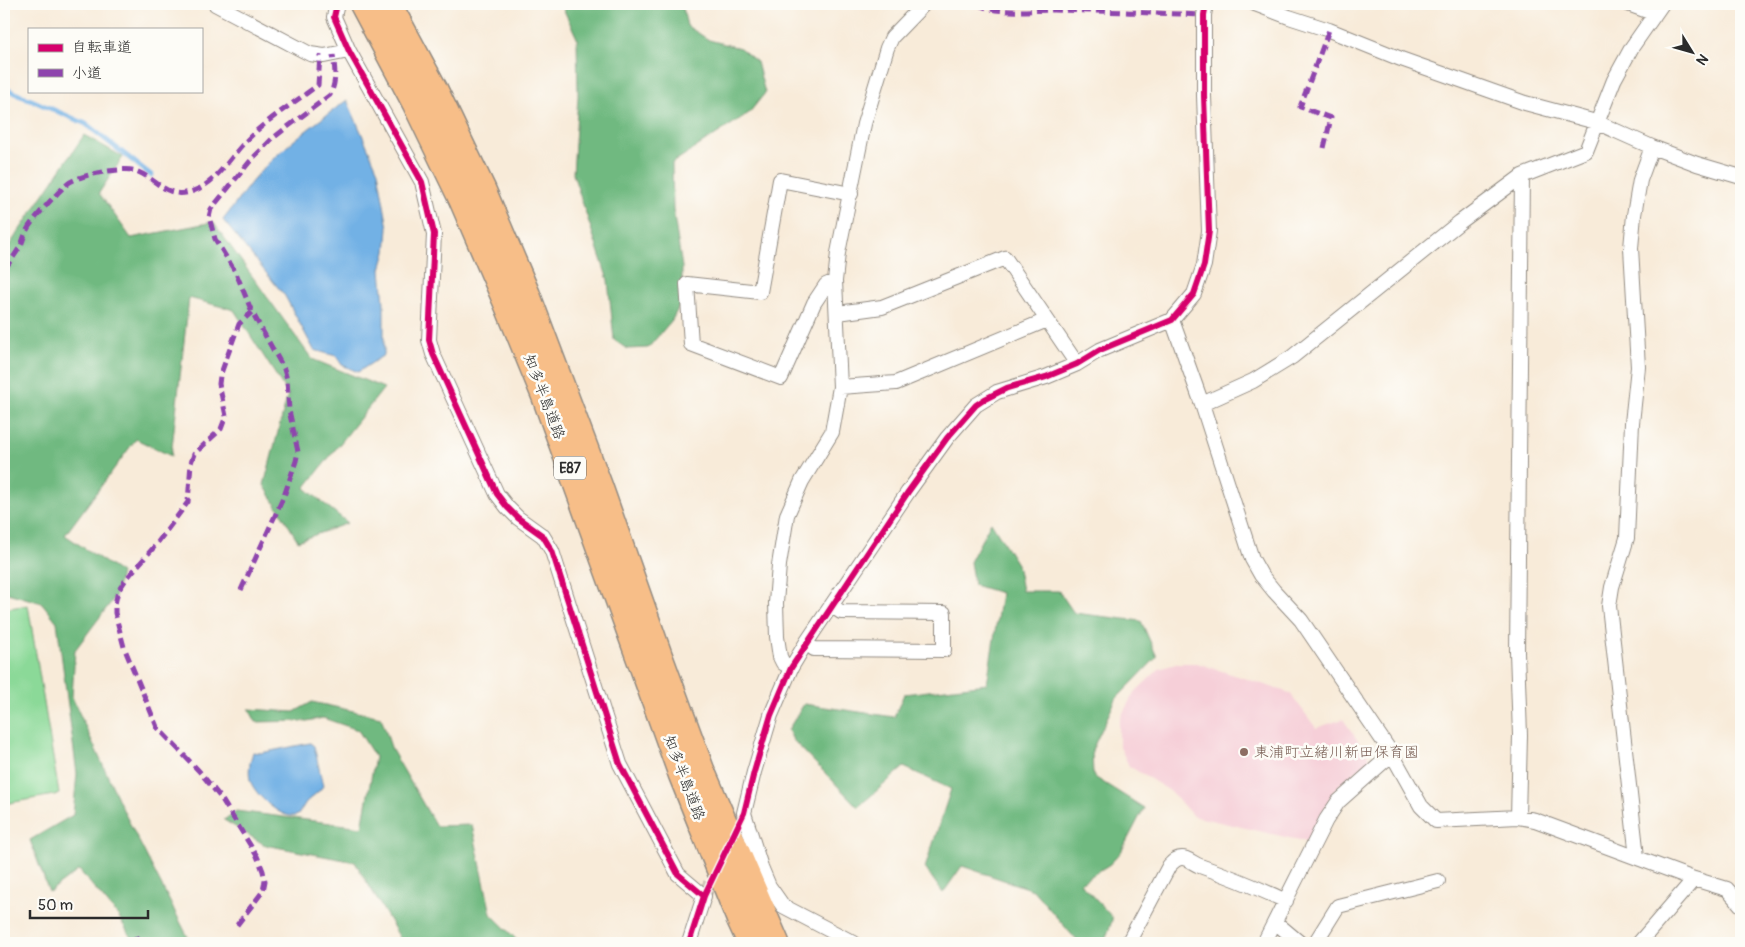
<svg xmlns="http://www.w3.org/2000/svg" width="1745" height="947" viewBox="0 0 1745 947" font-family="Pangolin,'Klee One',sans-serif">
	<rect width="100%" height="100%" fill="#fdfcf7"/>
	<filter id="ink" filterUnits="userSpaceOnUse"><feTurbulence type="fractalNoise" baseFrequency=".02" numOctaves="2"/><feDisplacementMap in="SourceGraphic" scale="10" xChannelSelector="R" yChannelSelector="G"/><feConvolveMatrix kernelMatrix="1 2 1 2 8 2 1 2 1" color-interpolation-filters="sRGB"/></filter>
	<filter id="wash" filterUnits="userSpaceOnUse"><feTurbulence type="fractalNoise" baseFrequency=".0096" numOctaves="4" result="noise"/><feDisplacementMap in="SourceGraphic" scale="20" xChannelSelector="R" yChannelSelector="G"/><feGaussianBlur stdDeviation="1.12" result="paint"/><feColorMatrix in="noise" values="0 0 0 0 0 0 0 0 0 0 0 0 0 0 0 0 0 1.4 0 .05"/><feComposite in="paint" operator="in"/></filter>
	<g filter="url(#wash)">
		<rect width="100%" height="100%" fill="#f8ebd9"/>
		<path fill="#f6cfd8" d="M1179,663H1197L1290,693L1316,728L1343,719L1371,760L1335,789L1307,842L1193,816L1170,791L1129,766L1119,745V721L1133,694L1159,669Z"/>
		<path fill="#8bd998" stroke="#5b8262" d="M28,605L59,794L4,804V609Z"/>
		<path fill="#70b980" stroke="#4e7256" d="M561,4H682L687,26L709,40L740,48L757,62L765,93L749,113L672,163L673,210L682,267V301L672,320L648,348L627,349L614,340L608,280L573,174L578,96L577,38Z
			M84,135L123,157L99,193L131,238L213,222L312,359L384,388L305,488L348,523L298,541L264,485L288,394L234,310L189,298L171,456L136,439L65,535L121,573L115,597L75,650L72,697L125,814L191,943H134L119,917L79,870L49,892L30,840L73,815L77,774L57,622L42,603L4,592V253Z
			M991,522L1017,564L1022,591H1059L1074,613L1141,621L1157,657L1116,699L1092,750L1093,776L1144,808L1121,852L1110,864L1080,883L1113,918L1104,943H1079L1033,890L962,866L943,893L925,868L951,789L904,767L858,807L793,740L788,730L804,704L894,717L904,694L987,684L1001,593L974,585L970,562Z
			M312,702L381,717L392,750L436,826L472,825L491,914L520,943H403L355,862L265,845L224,820L236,811L362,827L375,757L358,730L323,718L307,721L256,722L249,709L294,712Z"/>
		<path fill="#72b1e5" stroke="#4e6e88" d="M347,100L378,171L388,228L386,252L381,269L384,304V355L358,372L342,365L336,356L314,350L285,296L223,220C235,205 246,188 258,174C285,145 316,123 347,100Z
			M310,743L314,746L323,786L319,791L306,802L298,815C283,822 254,794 250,780C248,769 250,762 253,752L261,753Z"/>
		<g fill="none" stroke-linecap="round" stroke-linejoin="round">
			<path stroke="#72b1e5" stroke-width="5" d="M4,88L86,124L151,175"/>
		</g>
	</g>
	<g filter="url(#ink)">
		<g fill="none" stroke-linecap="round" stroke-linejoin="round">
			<path stroke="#cfc5b6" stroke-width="14" stroke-dasharray="14 7" stroke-linecap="butt" d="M704,896L718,866"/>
			<defs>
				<path id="minor" d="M215,4L310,54L324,56L349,51
					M337,4L334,17L349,51L422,182L434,234L429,340L433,354L497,494L507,507L518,518L543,536L552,551L620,764L678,874L704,896L689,943
					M1255,4L1289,17L1329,30L1401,59L1525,103L1596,122L1652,147L1697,164L1741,177
					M1628,4L1655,14
					M835,281L826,285L814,303L781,378L691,344L687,284L760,292L780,180L851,194
					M838,313L882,307L1005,258L1077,364
					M1172,320L1202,404L1252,559L1261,575L1274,591L1301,620L1392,754L1421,806L1436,821L1518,817L1535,820L1694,879L1727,889L1741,905
					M840,387L896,383L1047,320
					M1202,404L1253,381L1292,357L1460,222L1522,176L1586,151L1614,80L1632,47L1662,4
					M806,643L814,649L944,650V613L841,612L832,606
					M791,668L783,663L780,657L777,637L776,603L779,565L787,515L802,481L832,432L840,387L835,281L838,253L864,124L887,48L892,37L924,4
					M1518,817L1520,735L1517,652L1522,176
					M1637,857L1609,606L1612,587L1627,538L1632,423L1638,367L1631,248L1634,215L1640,180L1652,147
					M1275,922L1300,943
					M854,943L783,906L769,886L761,867L744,813L754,772L771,715L791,668L806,643L908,492L947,438L976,405L997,392L1046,377L1077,364L1100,350L1172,320L1194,294L1204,265L1209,231L1204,96V15L1206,4
					M1128,943L1169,866C1173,862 1176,858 1182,858C1188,858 1194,864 1200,866C1229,876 1258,888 1286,901
					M1264,943L1326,820L1338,802L1392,754
					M1315,943L1338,906L1438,881
					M1639,943L1694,879"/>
				<path id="motorway" d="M363,4L416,104L462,199L507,303L545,396L682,775L739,917L751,943
					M388,4L435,91L482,189L527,295L599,486L659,656L701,770L776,943"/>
			</defs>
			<use href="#minor" stroke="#928b82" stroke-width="16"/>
			<use href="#motorway" stroke="#928b82" stroke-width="29"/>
			<use href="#minor" stroke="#fff" stroke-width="14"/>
			<use href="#motorway" stroke="#f7be88" stroke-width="26"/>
			<path stroke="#8e44ad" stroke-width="5" stroke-dasharray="10 5" stroke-linecap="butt" d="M977,4C997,15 1031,10 1054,10C1104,11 1154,13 1204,15
				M1324,148L1331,118L1300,107L1329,30
				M4,269C10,262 15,255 20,247C23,242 24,235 27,230C32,220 61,188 70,182C81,175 124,166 136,171C160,180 168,203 198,189C218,180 231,156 246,141C267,119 294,103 318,85L320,55
				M241,590L284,496L296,461L298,452L289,410L287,380L284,369L252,312L236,273L215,239L209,217L211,209L252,159L273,138L330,95C337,81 335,69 333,55
				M237,925L263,891L265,881L263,871L257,856L221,798L199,771L157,727L124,647L115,613V604L118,591L127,578L155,546L188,502L191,463L194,454L221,429L226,416L219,384L220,376L239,324L252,312
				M136,936L139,943"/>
			<defs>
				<path id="cycleway" d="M337,4L334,17L349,51L422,182L434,234L429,340L433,354L497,494L507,507L518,518L543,536L552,551L620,764L678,874L704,896
					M689,943L704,896L744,813L754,772L771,715L791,668L908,492L947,438L976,405L985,399L1007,388L1046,377L1077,364L1100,350L1172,320L1194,294L1204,265L1209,231L1204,96V15L1206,4"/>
			</defs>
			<use href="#cycleway" stroke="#fdfcf7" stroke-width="9"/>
			<use href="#cycleway" stroke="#d6006c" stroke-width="6"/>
		</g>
	</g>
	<circle fill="#8d6e63" stroke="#fdfcf7" stroke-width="2" cx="1244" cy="752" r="5"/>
	<g text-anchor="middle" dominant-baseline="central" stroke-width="5" stroke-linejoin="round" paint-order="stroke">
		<rect fill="#fdfcf7" stroke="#6a6a68" stroke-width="1" x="554" y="456.5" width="32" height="23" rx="4"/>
		<g font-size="14" font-weight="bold" fill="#2b2b2b">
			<text x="570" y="468">E87</text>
		</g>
		<g font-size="15" fill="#2b2b2b" stroke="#fdfcf7">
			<text transform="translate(544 397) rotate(69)">知多半島道路</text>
			<text transform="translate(684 778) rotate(69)">知多半島道路</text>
		</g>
		<g font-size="15" fill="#785e54" stroke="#fdfcf7" text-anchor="start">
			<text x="1254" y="752">東浦町立緒川新田保育園</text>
		</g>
	</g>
	<rect width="1745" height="947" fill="none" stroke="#fdfcf7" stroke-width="20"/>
	<rect x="28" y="28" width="175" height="65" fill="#fdfcf7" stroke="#a9a8a5"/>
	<rect x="38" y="44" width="25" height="8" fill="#d6006c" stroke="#a9a8a5"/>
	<text x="72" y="52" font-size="15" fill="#2b2b2b">自転車道</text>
	<rect x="38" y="69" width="25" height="8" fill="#8e44ad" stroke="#a9a8a5"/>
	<text x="72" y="78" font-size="15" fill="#2b2b2b">小道</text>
	<g transform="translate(1692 52) rotate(127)" stroke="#fdfcf7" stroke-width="4" paint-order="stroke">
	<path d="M0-4L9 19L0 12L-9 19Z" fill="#2b2b2b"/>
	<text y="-8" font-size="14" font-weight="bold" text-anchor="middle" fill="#2b2b2b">N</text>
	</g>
	<path d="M30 910v8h118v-8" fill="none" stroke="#2b2b2b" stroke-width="2.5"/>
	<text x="38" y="910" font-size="15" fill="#2b2b2b" stroke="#fdfcf7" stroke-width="4" paint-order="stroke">50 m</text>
</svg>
